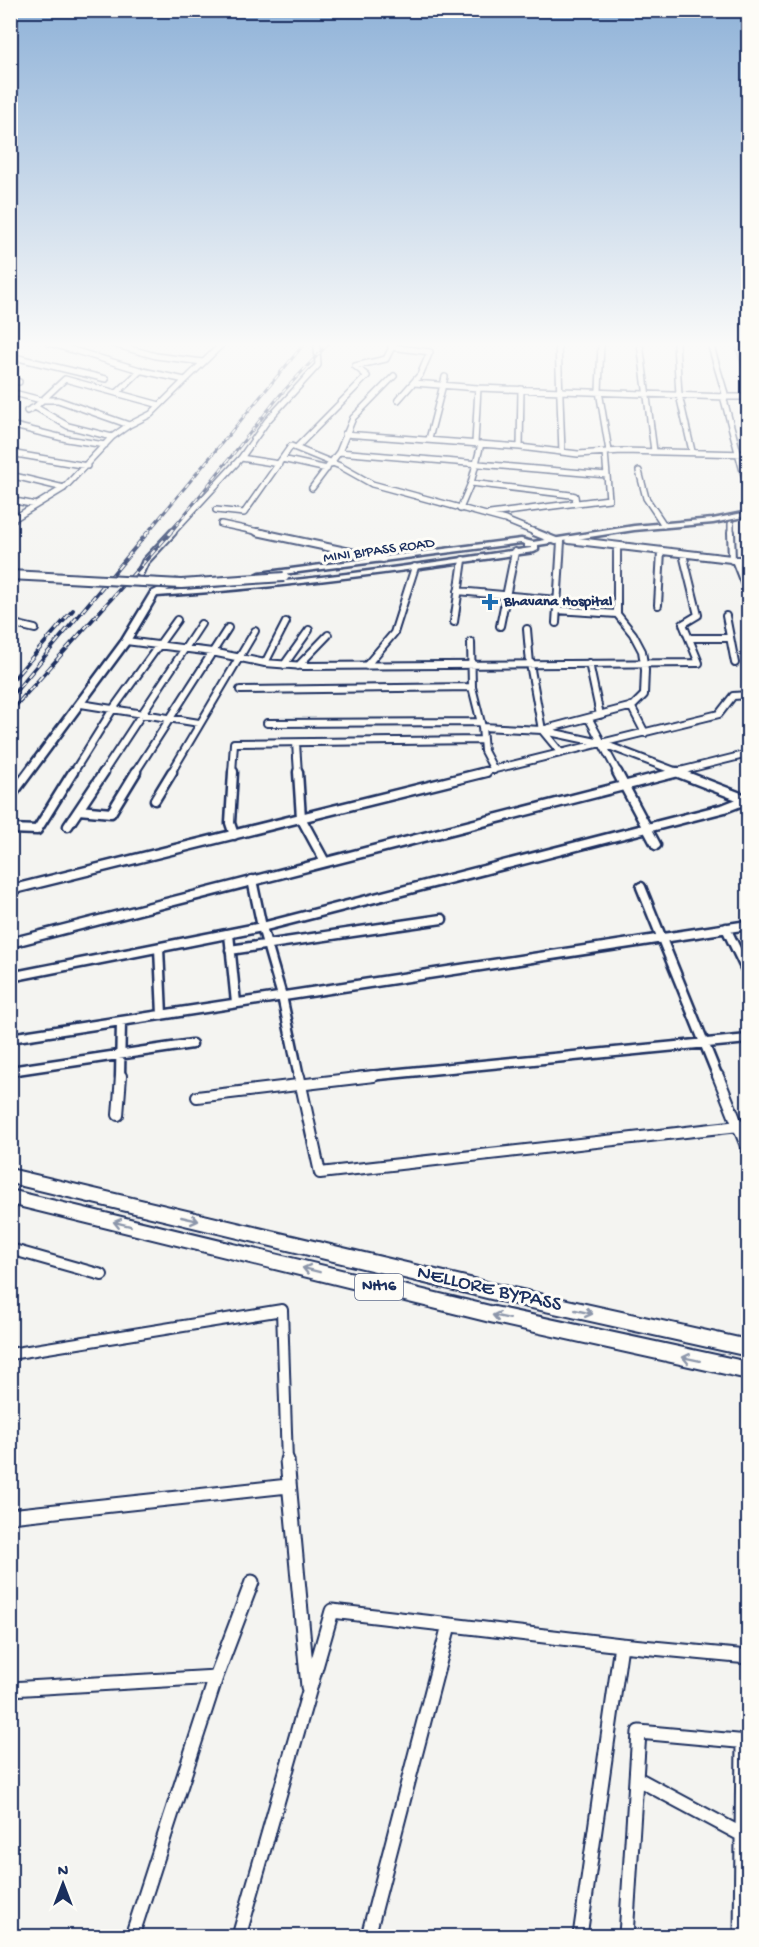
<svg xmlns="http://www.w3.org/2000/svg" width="759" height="1947" viewBox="0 0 759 1947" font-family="'Gochi Hand',sans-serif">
	<rect width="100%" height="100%" fill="#f4f4f1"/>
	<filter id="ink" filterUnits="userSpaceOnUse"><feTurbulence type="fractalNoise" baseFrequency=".0167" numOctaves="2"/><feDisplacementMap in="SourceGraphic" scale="12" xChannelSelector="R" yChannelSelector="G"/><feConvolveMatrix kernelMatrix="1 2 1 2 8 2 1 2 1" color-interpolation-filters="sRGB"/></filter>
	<g filter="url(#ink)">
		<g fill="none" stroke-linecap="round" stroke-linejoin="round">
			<defs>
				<path id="minor-far4" d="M49,343L143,371L185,380
					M109,343L156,356L203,362
					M558,343L562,452
					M601,343L599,391L609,451
					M640,343L654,451
					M676,343L679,395L692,451
					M391,347L430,352L420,375L398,400
					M10,356L106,379
					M10,380L19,382
					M414,383L478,388L726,397L710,343
					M10,392L41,400H58L129,425L151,414L223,343
					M117,393L141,370
					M723,396L744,475
					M726,397H748
					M27,411L35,407L65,379L160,405
					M10,425L67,439L105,445
					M345,434L520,447L578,454L622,451L748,454
					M112,437L129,425
					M429,439L445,377
					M475,443L478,388
					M520,447L521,389
					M296,448L367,376L355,366L386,359L394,343
					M339,452L607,475
					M10,453L87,466
					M241,458L279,464
					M282,459L327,469
					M639,471L646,498L664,525
					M10,475L64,488
					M471,483L571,495L575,496L576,503
					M312,488L339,452L353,418L394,376
					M10,500L36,505
					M460,509L471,483L481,444
					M216,510L244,513L291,446L340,466L372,484L505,520L537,533
					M490,514L609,499L605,452
					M10,521L64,488L112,437L68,426L35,407
					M221,524L264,533
					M731,524V533
					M172,533L241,458L267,421L318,365L317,346"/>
				<path id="minor-far3" d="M257,532L383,559
					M534,532L556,541
					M731,532L732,560
					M569,540L748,561
					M735,560L748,593
					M140,573L145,562L173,532
					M458,591L557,600
					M658,605L661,551
					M557,610L617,614
					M726,616L735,663
					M454,622L463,560
					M10,623L35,629
					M556,623L561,541
					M500,626L515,552
					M527,629L530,664L542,730L561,753
					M689,638H730
					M126,641L212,652L265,663L304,666L699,663L683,624L698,615L683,554
					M471,642L472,687L482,727L484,751L494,770
					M265,663L286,622
					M589,663L600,715
					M284,665L309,630
					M298,666L328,635
					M366,666L394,633L415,567
					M240,690L472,687
					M81,704L199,723
					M631,706L645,733
					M589,719L618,773
					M267,723L480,722
					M482,727L542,730L633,706L644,695L645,670L642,651L633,634L617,614V546
					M545,731L601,743L680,773
					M296,743L298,773
					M73,773L113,709L177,620
					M103,773L201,624
					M135,773L228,628
					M171,773L255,631
					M232,773L234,743L483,740
					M479,773L719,714L733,696L748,695
					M672,773L748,754"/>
				<path id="minor-far2" d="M233,772L230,823L234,835
					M298,772L301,818L325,862
					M617,772L656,845
					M676,772L748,800
					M155,800L172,772
					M79,810L111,813L136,772
					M68,826L104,772
					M10,829L37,830L73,772
					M252,880L262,927L282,996L299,1077
					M641,887L718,1077
					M10,890L486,772
					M726,928L748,974
					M229,934L236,1003
					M10,943L678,772
					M159,948L162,1015
					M230,950L442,919
					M10,977L262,927L725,808L748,799
					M10,1038L748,925
					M10,1071L192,1044
					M120,1077L121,1021
					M359,1077L748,1039"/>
				<path id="minor-far1" d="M299,1076L320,1173L748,1125
					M718,1076L748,1151
					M197,1097L374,1076
					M118,1115L121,1076
					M10,1249L102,1275
					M10,1354L282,1310L287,1462"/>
				<path id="minor" d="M287,1460L308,1687
					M10,1516L288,1486
					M10,1689L216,1677
					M636,1778L748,1838
					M132,1936L216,1677L252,1582
					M239,1936L332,1611L621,1645L748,1657
					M368,1936L449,1625
					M580,1936L621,1645
					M626,1936L639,1732L748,1742
					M741,1936L743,1742"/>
				<path id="tertiary" d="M736,343H742L748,363V372L745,370Z
					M748,512V516L713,523L634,530L538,545V550L534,552C408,570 283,588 157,596L129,643L13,800L10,801V791L122,640L151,592L176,580L183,582L166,591C289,584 410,566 531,548V547H525V544L521,543L260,577L256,575L260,573L521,539L533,542L634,526L713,519Z"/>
				<path id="trunk" d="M10,1169L491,1283L748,1340V1356L491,1299L10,1183Z
					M10,1190L490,1306L748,1362V1379L490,1322L10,1204Z"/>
			</defs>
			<use href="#minor-far4" stroke="#1b2f5e" stroke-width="8"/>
			<use href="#minor-far3" stroke="#1b2f5e" stroke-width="10"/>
			<use href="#minor-far2" stroke="#1b2f5e" stroke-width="13"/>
			<use href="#minor-far1" stroke="#1b2f5e" stroke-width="14"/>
			<use href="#minor" stroke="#1b2f5e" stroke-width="17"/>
			<use href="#tertiary" stroke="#1b2f5e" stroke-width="5"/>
			<use href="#trunk" stroke="#1b2f5e" stroke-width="4"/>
			<use href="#minor-far4" stroke="#fdfcf7" stroke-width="5"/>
			<use href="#minor-far3" stroke="#fdfcf7" stroke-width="6"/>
			<use href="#minor-far2" stroke="#fdfcf7" stroke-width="8"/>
			<use href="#minor-far1" stroke="#fdfcf7" stroke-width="10"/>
			<use href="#minor" stroke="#fdfcf7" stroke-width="13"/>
			<use href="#tertiary" fill="#fdfcf7" fill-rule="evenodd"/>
			<use href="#trunk" fill="#fdfcf7" fill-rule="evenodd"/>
			<defs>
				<path id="rail-far1" d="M147,533L305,343
					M170,533L281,394L329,343"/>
				<path id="rail" d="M10,683L73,610
					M10,698L148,532
					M10,712L171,532"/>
			</defs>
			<use href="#rail-far1" stroke="#1b2f5e" stroke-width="3"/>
			<use href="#rail" stroke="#1b2f5e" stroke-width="4"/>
			<use href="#rail-far1" stroke="#fdfcf7" stroke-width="1.5" stroke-dasharray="5" stroke-linecap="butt"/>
			<use href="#rail" stroke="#fdfcf7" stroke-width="2" stroke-dasharray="7" stroke-linecap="butt"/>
			<defs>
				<path id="tertiary-bridge" d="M10,575L181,584L284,577"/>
			</defs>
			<use href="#tertiary-bridge" stroke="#1b2f5e" stroke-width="12" stroke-linecap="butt"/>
			<use href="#tertiary-bridge" stroke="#fdfcf7" stroke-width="8"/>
		</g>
		<defs><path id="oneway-shaft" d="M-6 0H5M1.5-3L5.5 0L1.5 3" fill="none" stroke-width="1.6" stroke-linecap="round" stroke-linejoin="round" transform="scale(1.5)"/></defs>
		<g stroke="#8c96aa">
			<use href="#oneway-shaft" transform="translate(190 1219) rotate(13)"/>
			<use href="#oneway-shaft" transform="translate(122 1224) rotate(-166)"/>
			<use href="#oneway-shaft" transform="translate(311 1270) rotate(-166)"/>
			<use href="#oneway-shaft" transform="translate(584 1312) rotate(13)"/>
			<use href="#oneway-shaft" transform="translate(501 1317) rotate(-168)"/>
			<use href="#oneway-shaft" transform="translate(691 1359) rotate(-168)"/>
		</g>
	</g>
	<linearGradient id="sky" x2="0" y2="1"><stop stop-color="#8fb2d8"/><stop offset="0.56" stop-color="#fafaf9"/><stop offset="1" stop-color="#fafaf9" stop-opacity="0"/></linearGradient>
	<rect width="759" height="615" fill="url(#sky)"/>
	<path fill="#1f6fb2" stroke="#fdfcf7" stroke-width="2" d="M487 593h6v6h6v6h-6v6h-6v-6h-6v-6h6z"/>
	<g text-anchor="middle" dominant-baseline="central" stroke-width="6" stroke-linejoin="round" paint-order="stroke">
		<g font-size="15" fill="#1b2f5e" stroke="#fdfcf7">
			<text transform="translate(379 551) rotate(-8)">MINI BIPASS ROAD</text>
		</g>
		<g font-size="15" font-weight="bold" fill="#1b2f5e" stroke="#fdfcf7" text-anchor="start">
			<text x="504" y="602">Bhavana Hospital</text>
		</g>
		<rect fill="#fdfcf7" stroke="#5f6c8c" stroke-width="1.5" x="355" y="1274" width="48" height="26" rx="4.5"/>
		<g font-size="16" font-weight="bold" fill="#1b2f5e">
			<text x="379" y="1287">NH16</text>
		</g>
		<g font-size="21" fill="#1b2f5e" stroke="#fdfcf7">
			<text transform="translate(489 1290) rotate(13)">NELLORE BYPASS</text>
		</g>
	</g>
	<rect width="759" height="1947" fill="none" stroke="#fdfcf7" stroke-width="36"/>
	<rect x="18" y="18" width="723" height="1911" fill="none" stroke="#1b2f5e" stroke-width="2" filter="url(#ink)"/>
	<g transform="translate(63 1884)" stroke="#fdfcf7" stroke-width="4.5" paint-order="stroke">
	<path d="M0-4.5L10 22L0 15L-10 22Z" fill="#1b2f5e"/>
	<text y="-9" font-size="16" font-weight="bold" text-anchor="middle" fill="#1b2f5e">N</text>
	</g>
</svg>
